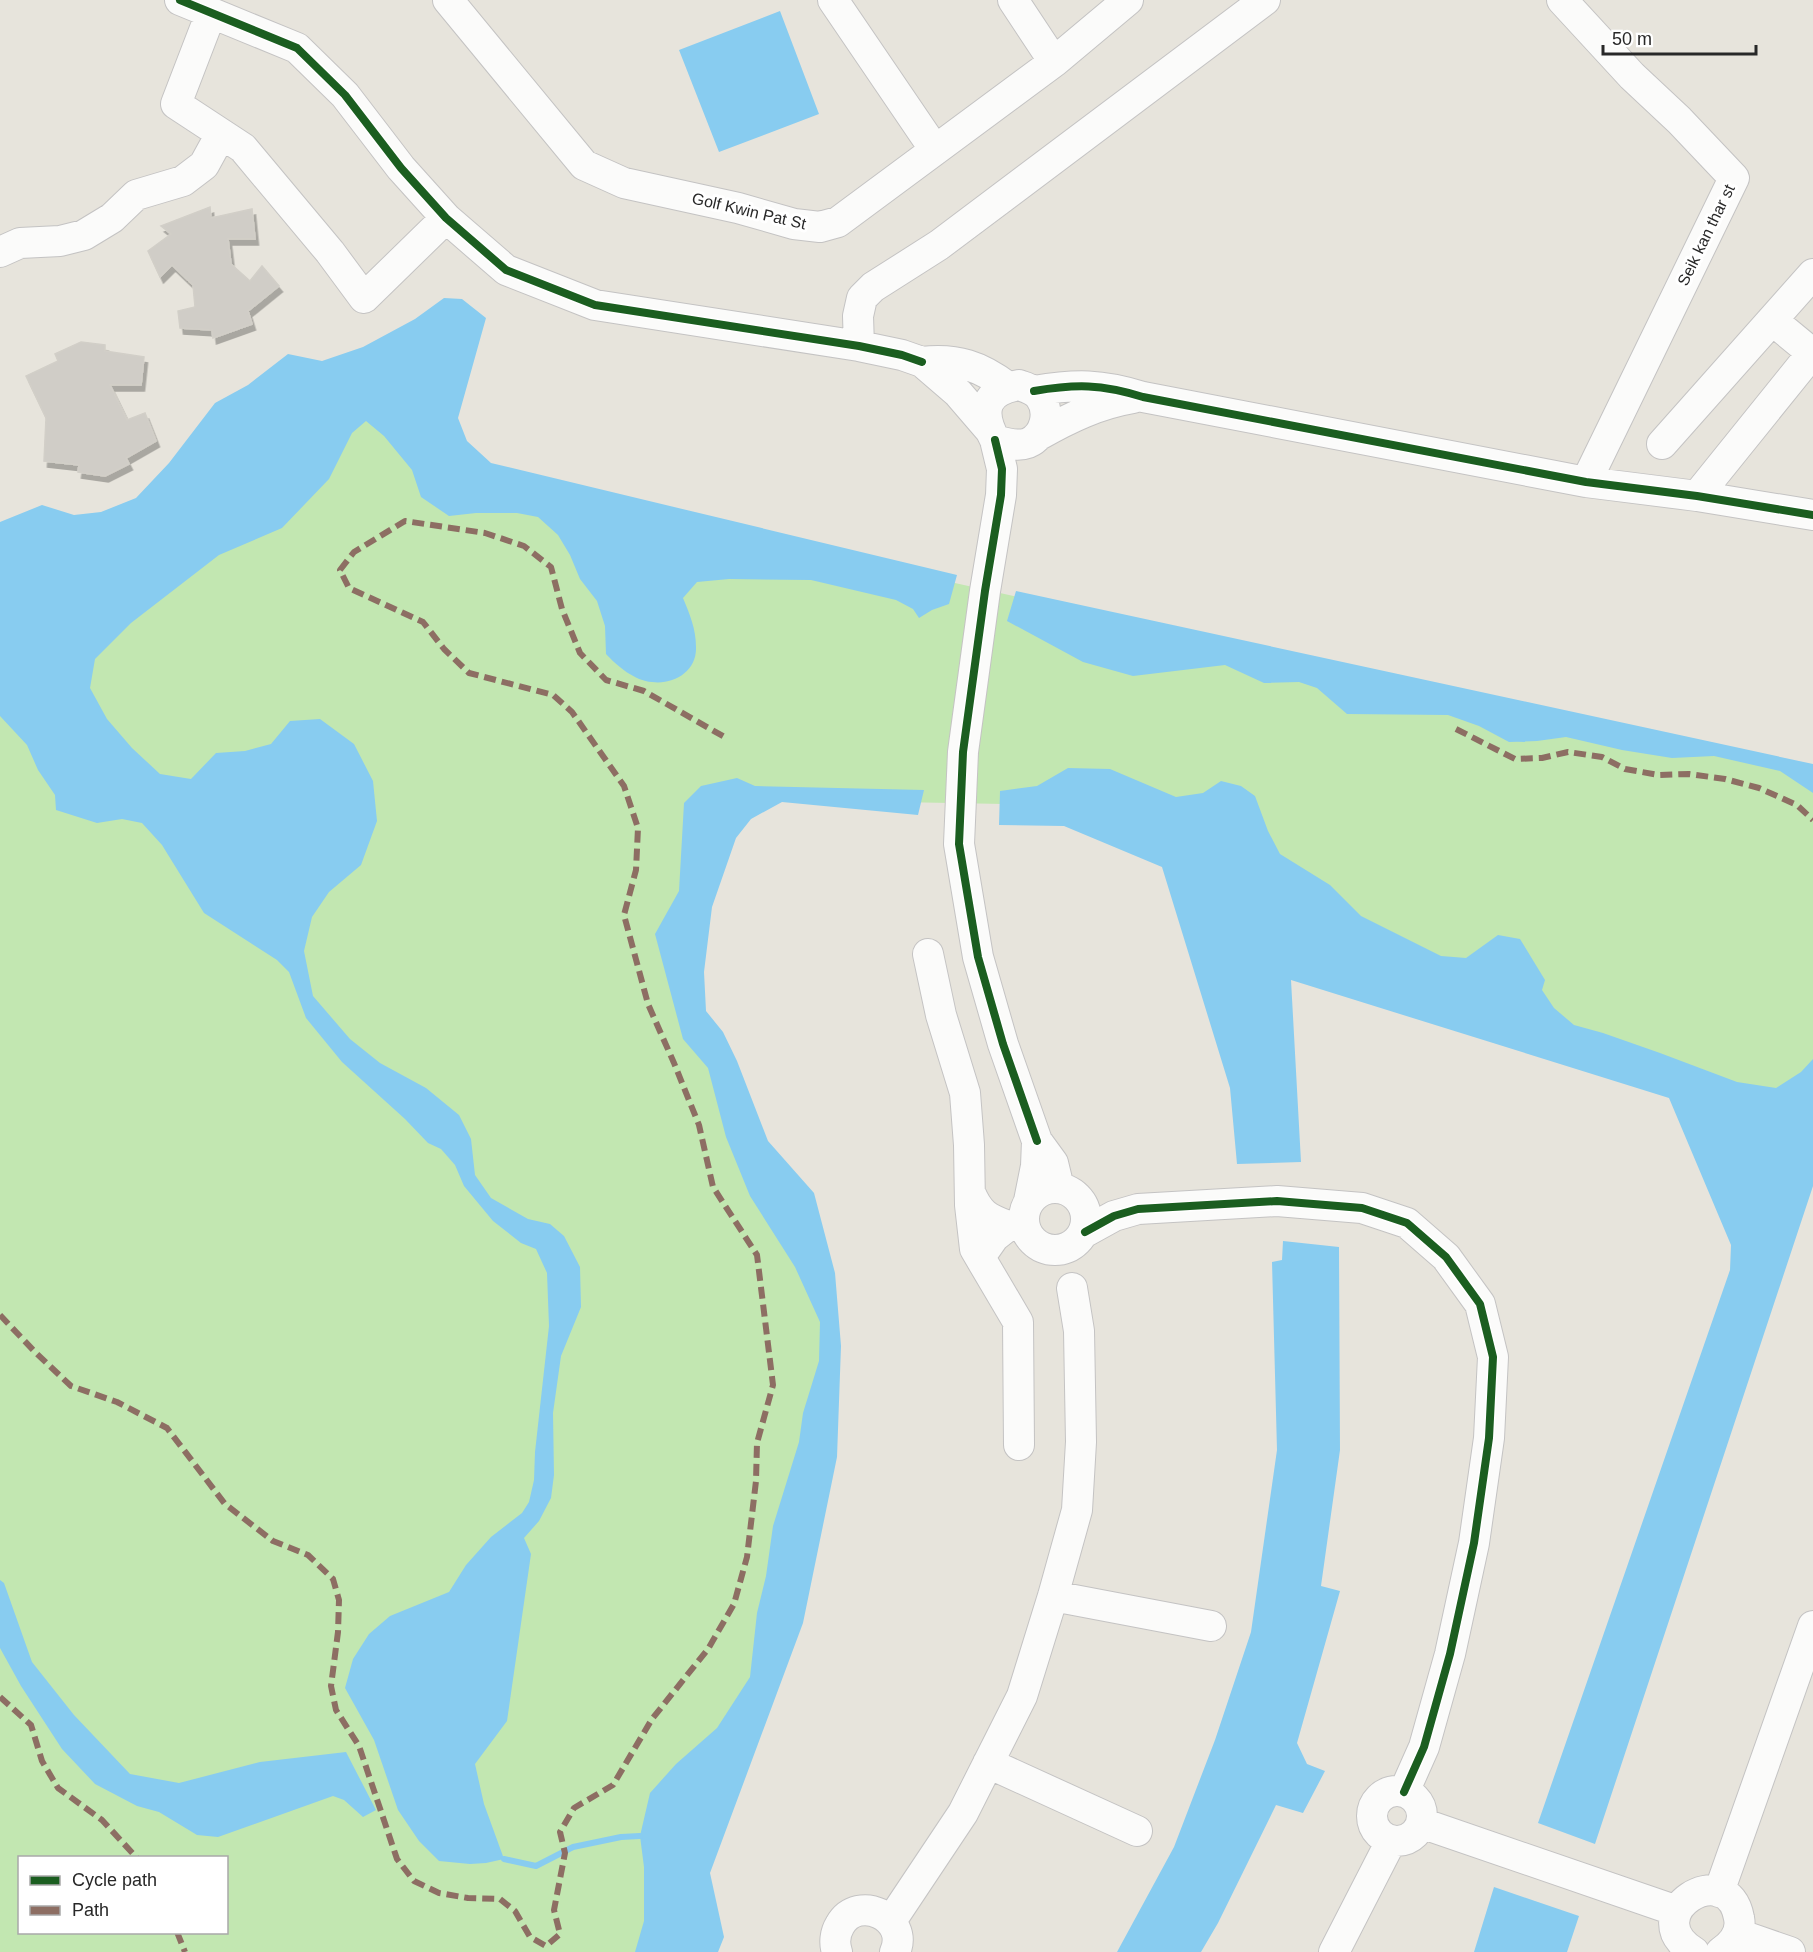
<svg xmlns="http://www.w3.org/2000/svg" width="1813" height="1952" viewBox="0 0 1813 1952" font-family="Helvetica,sans-serif">
	<defs>
		<filter id="shadow"><feDropShadow dx="3.5" dy="6" stdDeviation="0" flood-color="#0004"/></filter>
	</defs>
	<rect width="100%" height="100%" fill="#e7e4dc"/>
	<path fill="#c2e7b1" fill-rule="evenodd" d="M383,370L481,478L1813,773V1121L1320,966L1109,806L741,799L687,996L831,1326L768,1676L650,1952H0V616ZM20,1858H226V1932H20Z"/>
	<path fill="#88ccf0" d="M780,11L819,114L719,152L679,50Z
		M444,298L462,299L486,318L458,418L467,441L491,463L957,575L949,604L932,610L919,618L913,609L896,600L811,580L729,579L697,582L683,598C690,615 696,629 696,647C697,671 674,685 652,682C635,681 617,666 606,654L605,626L597,601L580,579L570,555L558,535L538,517L517,513H476L449,516L421,497L412,470L384,436L366,421L352,433L329,479L282,528L219,555L131,623L95,659L90,688L107,719L132,748L160,774L191,779L216,753L245,751L271,744L290,721L320,719L354,744L373,781L377,821L361,865L329,892L312,917L304,951L313,996L350,1039L380,1063L426,1088L459,1115L471,1139L475,1175L491,1198L528,1219L550,1224L564,1236L580,1267L581,1307L561,1356L553,1413L554,1475L551,1498L539,1521L524,1538L531,1554L507,1721L475,1764L484,1804L504,1859L486,1863L470,1864L439,1861L419,1841L398,1810L374,1740L345,1688L353,1659L369,1634L390,1616L449,1592L466,1565L491,1537L522,1513L529,1502L534,1480L535,1452L549,1326L547,1273L536,1249L521,1243L493,1221L464,1186L455,1165L441,1149L428,1143L405,1119L342,1062L306,1018L289,972L277,960L204,913L162,845L142,823L122,819L97,823L56,810L55,795L38,770L27,745L0,716V522L42,505L74,515L101,512L136,498L169,463L215,403L248,385L288,354L322,361L363,347L415,319Z
		M1016,591L1813,764V793L1780,771L1714,756L1672,758L1622,750L1566,737L1537,741L1509,742L1479,726L1448,715L1347,714L1317,688L1299,682L1264,683L1225,665L1133,676L1083,662L1007,621Z
		M1068,768L1110,769L1176,797L1203,793L1221,781L1241,786L1255,796L1268,831L1280,854L1330,885L1361,916L1441,956L1466,958L1498,935L1520,939L1545,980L1542,990L1554,1008L1574,1025L1603,1033L1660,1053L1737,1082L1776,1088L1801,1072L1813,1059V1186L1595,1844L1538,1823L1730,1270L1731,1245L1669,1098L1291,980L1301,1162L1237,1164L1230,1088L1162,867L1064,826L999,825L1000,791L1037,786Z
		M737,778L755,786L924,790L918,815L782,802L751,819L736,838L712,907L704,972L706,1011L723,1032L737,1061L768,1141L814,1193L835,1273L841,1346L837,1457L803,1623L710,1873L724,1937L718,1952H635L644,1921V1867L640,1836L650,1793L676,1764L717,1728L750,1677L757,1613L766,1576L773,1526L799,1442L803,1413L819,1361L820,1322L795,1267L750,1196L726,1137L708,1068L683,1039L655,934L679,891L684,803L701,786Z
		M1283,1241L1339,1247L1340,1450L1321,1586L1340,1591L1297,1743L1307,1764L1325,1771L1303,1813L1276,1805L1218,1923L1201,1952H1117L1174,1847L1215,1740L1251,1632L1277,1450L1272,1262L1282,1260Z
		M0,1580L4,1583L32,1662L74,1715L130,1774L179,1783L260,1762L346,1752L376,1810L363,1817L344,1800L333,1796L218,1837L197,1835L159,1812L137,1806L95,1784L62,1749L21,1686L0,1648Z
		M1494,1887L1579,1916L1567,1952H1474Z"/>
	<g fill="none" stroke-linecap="round" stroke-linejoin="round">
		<path stroke="#88ccf0" stroke-width="6" d="M504,1859L536,1866L573,1847L621,1837L640,1836"/>
	</g>
	<path fill="#d0cdc7" stroke="#d2cfc8" stroke-width="1.5" filter="url(#shadow)" d="M210,207L211,218L252,209L255,239H228L231,264L250,281L262,266L279,286L248,311L252,324L213,338L212,330L180,328L178,311L195,307L193,285L172,265L160,277L148,251L171,234L161,226Z
		M81,342L105,345V351L144,357L141,385H110L127,420L145,413L156,441L126,458L129,464L105,476L78,472L79,465L44,461L46,418L26,376L58,361L55,354Z"/>
	<g fill="none" stroke-linecap="round" stroke-linejoin="round">
		<defs>
			<path id="minor" d="M180,0L297,48L345,95L401,168L446,218L506,270L595,305L859,346L902,355L922,362
				M448,0L584,165L624,183L738,208L794,224L820,227L838,222L1054,62L1128,0
				M833,0L935,150
				M1013,0L1054,62
				M1562,0L1632,76L1679,120L1734,178L1586,482
				M211,13L176,104L243,148L330,252L364,298L446,218
				M0,252L20,243L60,241L84,235L112,218L136,195L183,181L204,165L221,134
				M1772,320L1812,353
				M859,346L858,316L862,298L873,287L939,245L1265,0
				M1019,385C1027,388 1035,390 1040,397C1051,412 1045,436 1028,443C1017,447 1005,443 995,440C979,410 985,391 1019,385Z
				M1034,391C1076,384 1101,384 1143,397L1586,482L1697,496L1813,515
				M989,429L958,393L922,362C957,358 980,366 1008,387
				M1039,435C1069,418 1098,404 1133,398
				M995,440L1002,469L1001,495L985,591L963,752L959,844L978,957L1003,1044L1037,1141
				M1662,444L1813,274
				M1697,496L1813,352
				M928,954L941,1015L965,1093L969,1145L970,1205L975,1249L1018,1322L1019,1445
				M1024 1219a31 31 0 1 1 62 0a31 31 0 1 1-62 0Z
				M970,1192C979,1214 987,1218 1008,1226L994,1237L980,1257
				M1029,1201L1036,1166L1037,1141L1053,1163L1059,1188
				M1085,1232L1114,1216L1138,1209L1277,1201L1362,1208L1407,1223L1446,1257L1480,1304L1493,1357L1489,1438L1474,1543L1450,1654L1424,1747L1404,1792
				M1053,1596L1211,1626
				M988,1763L1137,1831
				M1372 1816a25 25 0 1 1 50 0a25 25 0 1 1-50 0Z
				M1421,1823L1677,1911
				M1719,1892L1813,1626
				M891,1921L963,1813L1022,1696L1053,1596L1077,1510L1081,1442L1079,1331L1072,1288
				M1738,1934L1790,1952
				M837,1952C834,1943 835,1933 840,1925C858,1893 910,1918 895,1952
				M1334,1952L1391,1841
				M1694,1952C1634,1914 1728,1855 1739,1918C1742,1933 1733,1944 1721,1952"/>
		</defs>
		<use href="#minor" stroke="#c4c3c3" stroke-width="32"/>
		<use href="#minor" stroke="#fbfbfa" stroke-width="30"/>
		<path stroke="#8d6e63" stroke-width="6" stroke-dasharray="12 6" stroke-linecap="butt" d="M1456,729L1515,759L1542,758L1568,752L1602,757L1625,769L1659,775L1689,774L1725,779L1759,788L1797,805L1813,820
			M0,1315L35,1352L71,1386L117,1402L167,1428L225,1504L273,1541L308,1555L333,1579L339,1600L338,1632L331,1686L336,1710L359,1746L397,1859L414,1881L439,1893L468,1898L500,1899L515,1911L530,1937L546,1946L560,1934L554,1910L565,1853L560,1832L574,1808L613,1785L652,1719L708,1649L734,1604L747,1557L756,1481L757,1443L773,1385L757,1255L713,1187L699,1125L674,1063L648,1004L624,915L636,870L638,828L624,786L572,712L553,695L469,673L444,649L423,622L349,588L340,570L354,552L405,521L485,533L524,546L551,567L562,609L580,653L606,680L644,691L728,739
			M0,1697L31,1725L42,1761L58,1788L102,1820L137,1858
			M177,1932L185,1952"/>
		<defs>
			<path id="cycleway" d="M180,0L297,48L345,95L401,168L446,218L506,270L595,305L859,346L902,355L922,362
				M1034,391C1076,384 1101,384 1143,397L1586,482L1697,496L1813,515
				M995,440L1002,469L1001,495L985,591L963,752L959,844L978,957L1003,1044L1037,1141
				M1085,1232L1114,1216L1138,1209L1277,1201L1362,1208L1407,1223L1446,1257L1480,1304L1493,1357L1489,1438L1474,1543L1450,1654L1424,1747L1404,1792"/>
		</defs>
		<use href="#cycleway" stroke="#fff" stroke-width="11"/>
		<use href="#cycleway" stroke="#1b5e20" stroke-width="8"/>
	</g>
	<g text-anchor="middle" dominant-baseline="central" stroke-width="6" stroke-linejoin="round" paint-order="stroke">
		<g font-size="16" fill="#282828" stroke="#fff">
			<text transform="translate(749 211) rotate(13)">Golf Kwin Pat St</text>
			<text transform="translate(1706 235) rotate(-64)">Seik kan thar st</text>
		</g>
	</g>
	<rect x="18" y="1856" width="210" height="78" fill="#ffffff" stroke="#a9a9a9" stroke-width="1.5"/>
	<rect x="30" y="1876" width="30" height="9" fill="#1b5e20" stroke="#a9a9a9" stroke-width="1.5"/>
	<text x="72" y="1886" font-size="18" fill="#282828">Cycle path</text>
	<rect x="30" y="1906" width="30" height="9" fill="#8d6e63" stroke="#a9a9a9" stroke-width="1.5"/>
	<text x="72" y="1916" font-size="18" fill="#282828">Path</text>
	<path d="M1603 45v9h153v-9" fill="none" stroke="#282828" stroke-width="3"/>
	<text x="1612" y="45" font-size="18" fill="#282828" stroke="#ffffff" stroke-width="4.5" paint-order="stroke">50 m</text>
</svg>
